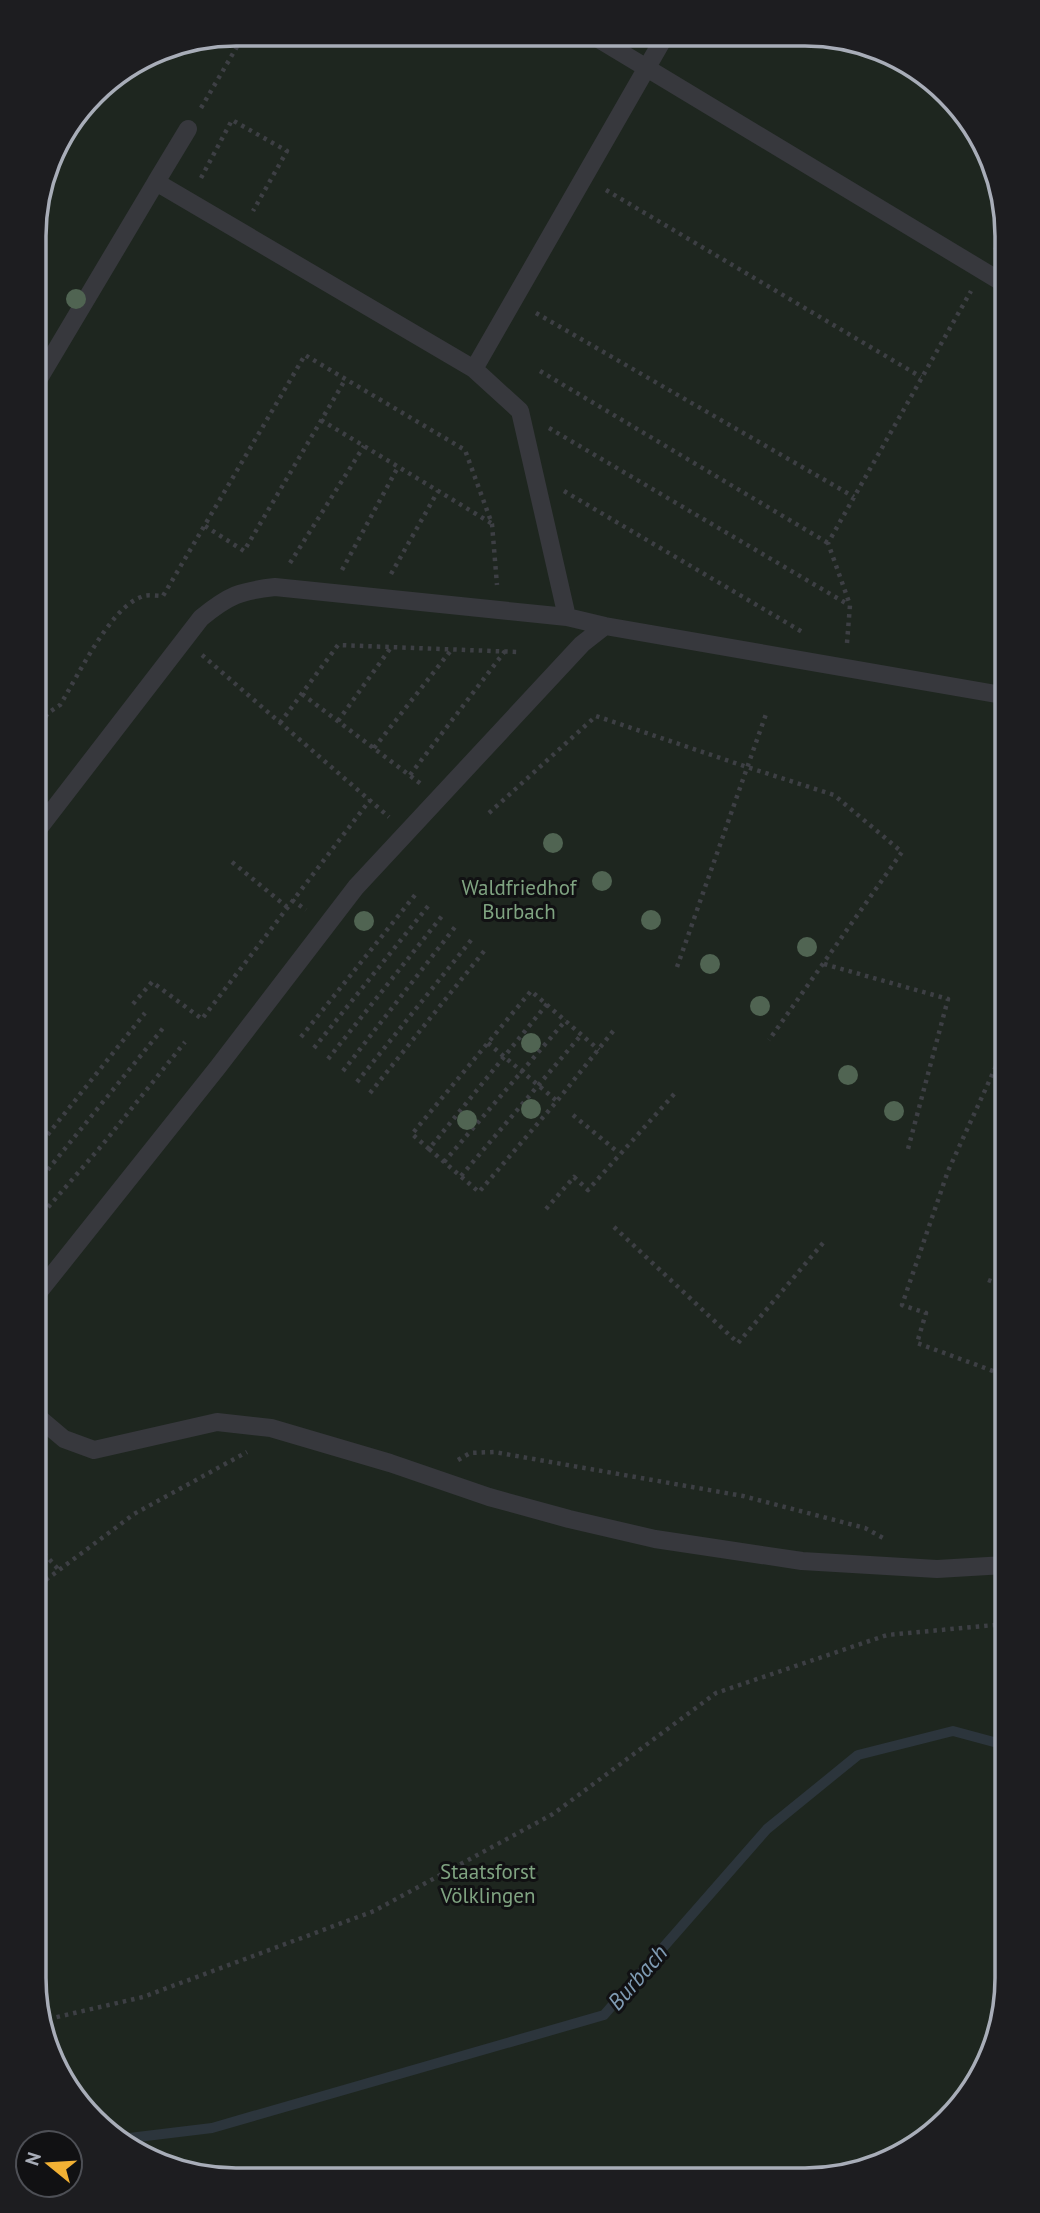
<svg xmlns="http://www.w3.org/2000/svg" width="1040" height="2213" viewBox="0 0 1040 2213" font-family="'PT Sans',sans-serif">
	<rect width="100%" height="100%" fill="#161618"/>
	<path fill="#1e261f" d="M235,33L844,37L938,84L1000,183L1006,1991L965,2101L917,2145L867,2168L838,2167L707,2173L196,2176L102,2129L40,2030L34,222L54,146L102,84L158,48Z"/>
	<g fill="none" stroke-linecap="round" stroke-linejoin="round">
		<path stroke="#2c353c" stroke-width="10" d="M121,2139L212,2128L604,2015L767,1829L858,1755L953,1731L1005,1745"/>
		<path stroke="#3d3f44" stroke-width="4.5" stroke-dasharray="3.5 5" stroke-linecap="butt" d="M201,108L245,33
			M201,178L232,120L287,151L253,211
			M606,190L921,377
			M995,250L1000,241
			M536,313L854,497
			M540,371L828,543
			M321,420L491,523
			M549,428L849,605
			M564,491L804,633
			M205,526L244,551L345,380
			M290,563L364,446
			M342,570L398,467
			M391,574L438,491
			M847,643L850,605L828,543L971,291
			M202,655L389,817
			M302,694L421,784
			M338,721L392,646
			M280,723L338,645L518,652
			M36,731L48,713L60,705C78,676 110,608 141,597C147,594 156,596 163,596L305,355L465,450L492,524L497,585
			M374,748L452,649
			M410,775L505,651
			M489,813L596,716L747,767L834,795L902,852L769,1040
			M232,862L287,907
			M292,900L306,910
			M824,964L948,999L908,1149
			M677,967L766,714
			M133,1004L152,982L202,1019L370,800
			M547,1004L429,1149L479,1192L557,1101L614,1030
			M301,1037L415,895
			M488,1043L557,1101
			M314,1048L429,905
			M1003,1051L948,1171L902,1305L926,1313L917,1343L1004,1375
			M328,1059L442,916
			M343,1071L455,927
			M357,1082L472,939
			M370,1093L485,950
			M573,1115L619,1153
			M37,1148L145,1013
			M429,1149L412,1134L531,991L599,1050
			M444,1162L566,1020
			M461,1176L582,1034
			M37,1183L164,1027
			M546,1209L574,1177L588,1190L676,1092
			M37,1220L103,1144L185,1042
			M614,1227L738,1343L823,1243
			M988,1280L1004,1286
			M458,1460L470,1453L494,1452L743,1496L865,1528L885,1539
			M38,1547L59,1570
			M39,1585L134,1514L247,1452
			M40,2021L143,1997L374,1911L553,1814L716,1693L887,1635L1005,1624"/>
		<path stroke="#37383d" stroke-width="18" d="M592,35L1000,281
			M156,182L188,129
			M474,369L665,36
			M34,387L156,182L474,369L520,411L567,617
			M36,832L201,618C229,595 240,591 275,587L567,617L605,626L1002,695
			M38,1293L218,1067L356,887L582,644L605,626
			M38,1417L64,1439L94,1450L217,1422L271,1428L390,1463L489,1497L569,1519L655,1539L802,1561L937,1569L1005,1565"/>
	</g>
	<g fill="#506452">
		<circle cx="76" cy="299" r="10"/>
		<circle cx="553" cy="843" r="10"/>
		<circle cx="602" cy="881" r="10"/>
		<circle cx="651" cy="920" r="10"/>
		<circle cx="364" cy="921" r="10"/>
		<circle cx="807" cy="947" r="10"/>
		<circle cx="710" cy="964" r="10"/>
		<circle cx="760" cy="1006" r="10"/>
		<circle cx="531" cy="1043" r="10"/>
		<circle cx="848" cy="1075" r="10"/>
		<circle cx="531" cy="1109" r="10"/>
		<circle cx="894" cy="1111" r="10"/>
		<circle cx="467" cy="1120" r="10"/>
	</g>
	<g text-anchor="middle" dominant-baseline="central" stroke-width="6" stroke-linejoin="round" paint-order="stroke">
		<g font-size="21" fill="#7fa381" stroke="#111113">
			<text x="519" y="887">Waldfriedhof<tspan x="519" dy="24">Burbach</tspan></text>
			<text x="488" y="1871">Staatsforst<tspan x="488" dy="24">Völklingen</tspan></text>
		</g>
		<g font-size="23" font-style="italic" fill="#7f9bb3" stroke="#111113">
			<text transform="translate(637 1977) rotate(-49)">Burbach</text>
		</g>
	</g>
	<path d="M0 0H1040V2213H0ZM236 46H805A190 190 0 0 1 995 236V1978A190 190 0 0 1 805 2168H236A190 190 0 0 1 46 1978V236A190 190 0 0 1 236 46Z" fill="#1d1d20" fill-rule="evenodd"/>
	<path fill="none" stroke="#a8adb8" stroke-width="3.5" d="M236 46H805A190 190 0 0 1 995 236V1978A190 190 0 0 1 805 2168H236A190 190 0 0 1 46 1978V236A190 190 0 0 1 236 46Z"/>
	<g transform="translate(49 2164) rotate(288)"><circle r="33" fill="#111113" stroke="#4d4f55" stroke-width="2"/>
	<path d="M0-5L12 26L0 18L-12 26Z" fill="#f2b134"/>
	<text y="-10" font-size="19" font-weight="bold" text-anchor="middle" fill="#a8adb8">N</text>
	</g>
</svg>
